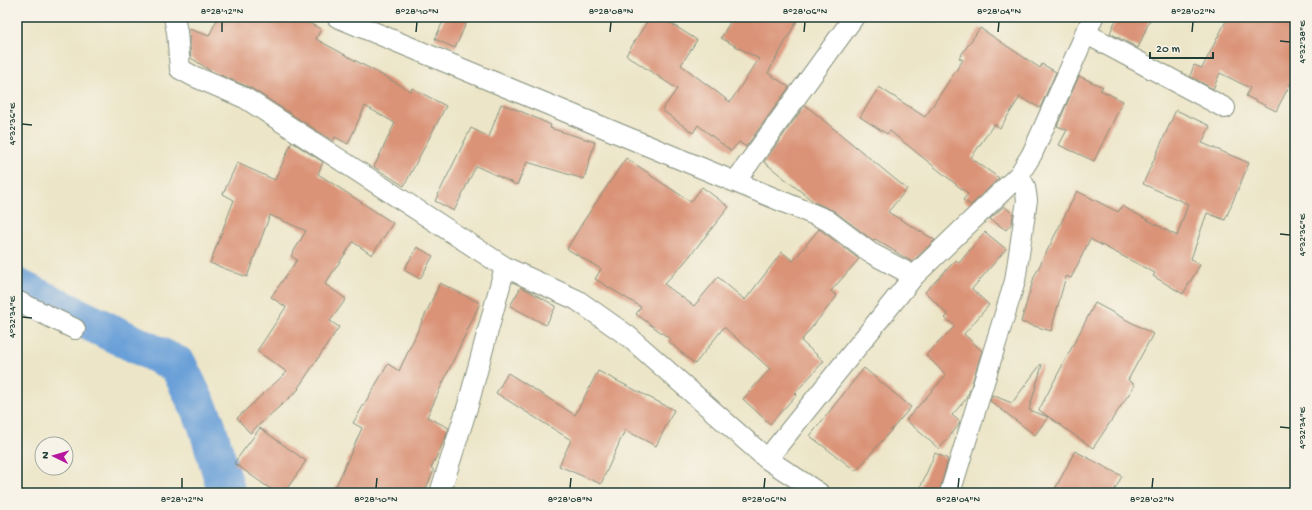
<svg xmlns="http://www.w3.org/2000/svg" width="1312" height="510" viewBox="0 0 1312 510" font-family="'Gochi Hand',sans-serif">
	<rect width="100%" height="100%" fill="#f7f3e8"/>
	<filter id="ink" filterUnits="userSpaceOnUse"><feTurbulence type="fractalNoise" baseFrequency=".025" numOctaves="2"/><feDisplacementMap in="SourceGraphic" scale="8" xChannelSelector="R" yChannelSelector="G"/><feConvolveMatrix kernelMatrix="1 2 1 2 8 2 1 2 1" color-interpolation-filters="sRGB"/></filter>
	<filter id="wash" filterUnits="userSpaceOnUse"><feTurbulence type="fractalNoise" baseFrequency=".012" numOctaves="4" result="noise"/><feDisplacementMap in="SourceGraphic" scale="16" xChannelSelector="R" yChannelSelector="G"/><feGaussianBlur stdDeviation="0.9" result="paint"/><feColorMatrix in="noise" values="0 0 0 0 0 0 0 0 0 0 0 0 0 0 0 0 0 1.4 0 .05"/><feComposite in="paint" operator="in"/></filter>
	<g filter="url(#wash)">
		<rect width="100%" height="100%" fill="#ece5c7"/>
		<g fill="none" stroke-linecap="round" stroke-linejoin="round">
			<path stroke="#6ba0d8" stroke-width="38" d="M17,287L178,365L206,423L227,493"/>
		</g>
		<g id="blocks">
			<path fill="#da9377" d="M218,17H297L321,29L316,39L411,91L412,88L446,106L404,186L374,167L395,123L365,106L348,144L335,137L333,141L251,88L211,71L191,58L189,29L209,36Z
				M445,17H469L455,48L435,39Z
				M650,17H661L697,40L681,65L730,102L759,59L721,38L733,17H799L768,73L789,87L746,147L739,142L731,151L698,125L693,133L662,110L677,89L626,55Z
				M1117,17H1151L1138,48L1110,33Z
				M1228,17H1295V75L1276,111L1246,96L1250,88L1220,73L1213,89L1190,76L1194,65L1202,68Z
				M980,28L1040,68L1042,64L1056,72L1040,108L1020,97L1000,128L994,124L971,158L999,178L971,205L963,200L968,194L890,131L887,134L860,117L879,87L925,117L963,60L959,58Z
				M1079,76L1103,87L1100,90L1123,101L1094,161L1059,145L1067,130L1057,126Z
				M501,104L518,110L551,125L550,128L595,142L584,179L527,162L517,185L476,166L454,211L435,201L471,128L489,137Z
				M805,105L907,189L888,212L935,240L912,262L875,239L874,241L834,211L814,202L764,162Z
				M1176,110L1210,126L1202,143L1249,163L1225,220L1207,213L1191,259L1200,265L1183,294L1153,276L1155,273L1090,239L1071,278L1066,276L1051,331L1021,322L1034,277L1077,191L1118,212L1122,206L1177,236L1188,204L1143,184Z
				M292,142L323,162L318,174L393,223L372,255L353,242L325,284L346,299L330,321L339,327L298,388L299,389L250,433L237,418L287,372L257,351L286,307L271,297L297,260L291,256L306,231L270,215L247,277L210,263L234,200L223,194L237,163L275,180Z
				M626,158L650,174V175L691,202L702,187L729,207L684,263L664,284L694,306L718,277L745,300L782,252L793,261L819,229L859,259L831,291L837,296L801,341L824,361L795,393L797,394L770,424L743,399L770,369L724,327L695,364L668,341L670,339L636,314L641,307L595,279L601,269L567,249L581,225Z
				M1004,206L1013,214L1012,223L1006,230L990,219Z
				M985,232L1006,249L972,289L989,305L964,334L982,351L969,393L966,397L967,398L952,415L960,422L958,426L939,449L906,420L946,375L926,355L955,326L945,318L948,315L925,292L956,260L959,263Z
				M417,247L433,256L420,279L404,270Z
				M440,283L480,303L427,417L449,428L444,441L431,468L434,470L424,493H333L362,428L353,423L388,364L399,371Z
				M521,287L556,306L546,325L510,306Z
				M1095,303L1153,334L1128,380L1135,385L1093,448L1039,410Z
				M1041,364L1042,365L1029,410L1048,417L1035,435L990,401L992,395L1012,403Z
				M864,368L911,407L856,471L810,436Z
				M598,371L674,410L656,446L625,430L601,484L559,466L571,440L496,393L508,373L575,415Z
				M260,428L306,461L284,493H276L234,463Z
				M1075,451L1122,476L1113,493H1053Z
				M935,453L948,459L939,493H918Z"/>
		</g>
	</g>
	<g filter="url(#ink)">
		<use href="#blocks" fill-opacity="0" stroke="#86917e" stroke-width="1"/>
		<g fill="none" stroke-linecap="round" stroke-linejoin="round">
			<defs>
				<path id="minor" d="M174,17L177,32L180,69L193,76L245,98L505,267L577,300L628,336L767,459L819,493
					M337,17L827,220L869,252L914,276
					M1085,33L1225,108
					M735,182L854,17
					M17,301L75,329
					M767,459L914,276L1019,175L1032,154L1093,17
					M440,493L468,405L505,267
					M950,493L1015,281L1027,200L1025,187L1019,175"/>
			</defs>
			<use href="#minor" stroke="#86917e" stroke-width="22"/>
			<use href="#minor" stroke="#fff" stroke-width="20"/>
		</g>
	</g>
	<path fill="none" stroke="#1f3d34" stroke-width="1.5" d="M222,32V22M416,32L417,22M610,32L611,22M804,32L805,22M998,32L999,22M1192,32L1193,22M1280,41L1290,42M22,124L32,125M1280,234L1290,235M22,317L32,318M1280,427L1290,428M182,488V478M376,488L377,478M570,488L571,478M764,488L765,478M958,488L959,478M1152,488L1153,478"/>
	<rect width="1312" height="510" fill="none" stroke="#f7f3e8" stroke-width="44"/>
	<g transform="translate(54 456) rotate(275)"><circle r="19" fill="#f7f3e8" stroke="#a1aaa0"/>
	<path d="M0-3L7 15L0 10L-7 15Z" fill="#b5179e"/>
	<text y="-6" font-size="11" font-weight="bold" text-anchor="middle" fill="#1f3d34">N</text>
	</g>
	<path d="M1150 52v6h63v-6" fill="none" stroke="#1f3d34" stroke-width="2"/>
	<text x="1156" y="52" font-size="12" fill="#1f3d34" stroke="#f7f3e8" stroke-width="3" paint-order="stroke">20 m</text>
	<rect x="22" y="22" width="1268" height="466" fill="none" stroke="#1f3d34" stroke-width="1.5"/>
	<g font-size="10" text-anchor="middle" fill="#1f3d34">
		<text x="222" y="14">8°28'12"N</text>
		<text x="417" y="14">8°28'10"N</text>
		<text x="611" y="14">8°28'08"N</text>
		<text x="805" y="14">8°28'06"N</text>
		<text x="999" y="14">8°28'04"N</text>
		<text x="1193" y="14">8°28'02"N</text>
		<text transform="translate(1301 42) rotate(-90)" y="4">4°32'38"E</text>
		<text transform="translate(11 124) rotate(-90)" y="4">4°32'36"E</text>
		<text transform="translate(1301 235) rotate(-90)" y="4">4°32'36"E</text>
		<text transform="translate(11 317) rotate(-90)" y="4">4°32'34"E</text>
		<text transform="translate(1301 428) rotate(-90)" y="4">4°32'34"E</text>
		<text x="182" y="502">8°28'12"N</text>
		<text x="376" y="502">8°28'10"N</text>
		<text x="570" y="502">8°28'08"N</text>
		<text x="764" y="502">8°28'06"N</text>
		<text x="958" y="502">8°28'04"N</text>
		<text x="1152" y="502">8°28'02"N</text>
	</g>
</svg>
